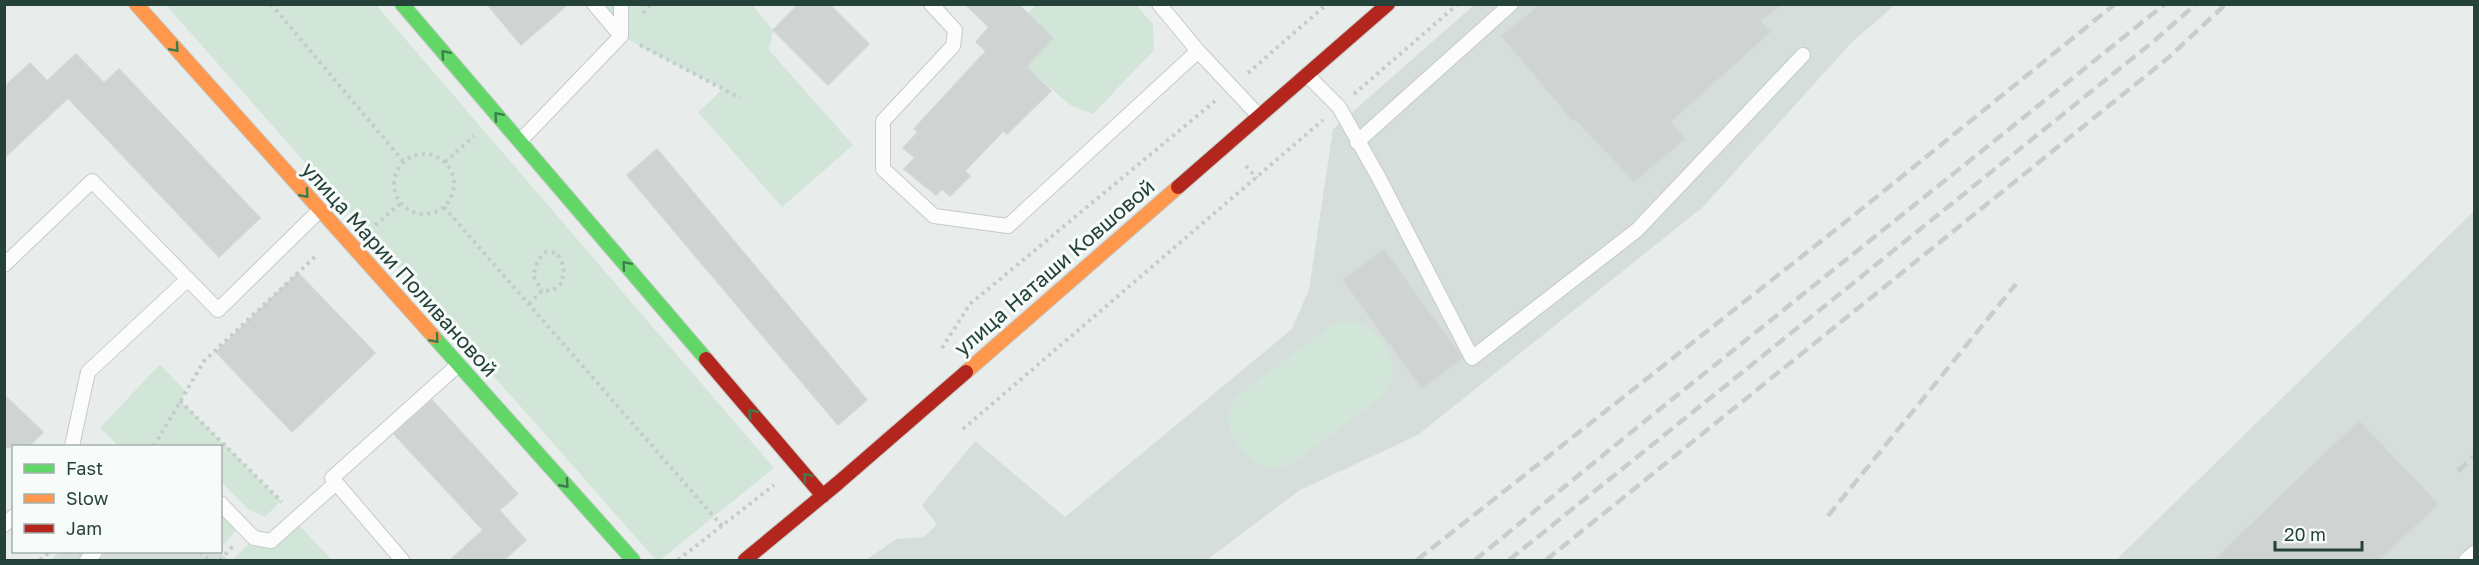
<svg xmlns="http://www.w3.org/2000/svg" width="2479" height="565" viewBox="0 0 2479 565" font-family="'Golos Text',sans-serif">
	<rect width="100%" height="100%" fill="#e8edeb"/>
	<path fill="#d6dedb" d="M1474,5H1895L1851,43L1703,207L1418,435L1300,490L1207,560H866L896,539L924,537L937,524L922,505L975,441L1065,517L1292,329L1309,289L1333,129Z
		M2474,211V560H2116Z
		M60,552H219L229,560H51Z"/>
	<path fill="#d1e6d8" d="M166,5H376L774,468L660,560H656Z
		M594,5H752L773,30L769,50L853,145L782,207L698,112L723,89L621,36Z
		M1036,5H1136L1153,24L1154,50L1093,114L1070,105L1026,67L1053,38L1027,14Z
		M1354,321C1384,332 1403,363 1386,393L1292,464C1284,466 1277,469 1268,468C1250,465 1229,438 1228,419C1228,411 1232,404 1236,397L1331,326L1342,322Z
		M160,364L186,392L181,401L281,501L265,517L248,509L221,482L220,446H119L100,428Z
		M221,503L241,524L221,548Z
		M299,525L332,560H233L254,538Z"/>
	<path fill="#cfd4d2" stroke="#d1d6d4" stroke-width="1.5" d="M487,4H568L521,45Z
		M799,4H829L869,44L828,85L773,30Z
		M965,4H1018L1053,38L1026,67L1051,91L1007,134L1003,131L965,171L970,176L950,196L942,189L936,195L904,169L915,158L903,148L918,132L914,129L986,51L976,42L989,27Z
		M1541,4H1781L1760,21L1770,32L1670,122L1685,139L1634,181L1575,119L1573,121L1502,36Z
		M76,54L104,83L119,69L260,218L219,257L68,98L4,158V87L30,63L47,81Z
		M657,149L867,400L838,425L627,175Z
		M1384,250L1462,358L1422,388L1343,280Z
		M298,273L375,353L292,432L216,352Z
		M4,395L43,432L28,447H4Z
		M432,400L518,494L499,510L526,540L503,561H449L483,530L394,434Z
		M2359,421L2438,504L2378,561H2213Z"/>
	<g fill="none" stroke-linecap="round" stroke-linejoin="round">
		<defs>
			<path id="lane" d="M621,4V36
				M931,4L955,30L953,46L883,121V169L934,216L1008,226L1198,51
				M1159,4L1198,51L1259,116
				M1307,75L1339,107L1379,178L1472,358L1637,230L1803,55
				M520,141L621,36L594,4
				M1357,142L1511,4
				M4,265L92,181L218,310L320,210
				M72,446L88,372L188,279
				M220,503L254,538L271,541L336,483
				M4,525L14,516
				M87,560L95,552
				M402,560L332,478L458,365
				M2466,560L2474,553"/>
			<path id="fast" d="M402,4L706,359
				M434,337L633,560"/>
			<path id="slow" d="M136,4L434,337
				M966,372L1178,187"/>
			<path id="jam" d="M1178,187L1388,4
				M706,359L823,496
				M745,560L838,483L966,372"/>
		</defs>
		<use href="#lane" stroke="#c5cac8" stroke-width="16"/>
		<use href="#fast" stroke="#c3cbc8" stroke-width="16"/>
		<use href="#slow" stroke="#c3cbc8" stroke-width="16"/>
		<use href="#jam" stroke="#c3cbc8" stroke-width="16"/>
		<path stroke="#c3ccca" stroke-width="4" stroke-dasharray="3 4.5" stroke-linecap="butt" d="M271,4L403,161
			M643,13L650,4
			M640,45L740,98
			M1248,73L1327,4
			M1354,94L1458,4
			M394 184a30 30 0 1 1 60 0a30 30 0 1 1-60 0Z
			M445,162L474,136
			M1246,166L1257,178
			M444,207L722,526
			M375,225L400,204
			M529,304L542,291L553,290L562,283L564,267L557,253L546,252L538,260L533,275L542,291
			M942,348L970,304L1215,101
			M180,401L282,502
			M963,429L1323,120
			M154,446L204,361L318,254
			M200,552L209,560
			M40,560L49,552
			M220,560L234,545
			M678,560L774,485"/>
		<use href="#lane" stroke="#fcfcfc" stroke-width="14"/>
		<use href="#fast" stroke="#63d668" stroke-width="14"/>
		<use href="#slow" stroke="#ff974d" stroke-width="14"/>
		<use href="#jam" stroke="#b3261e" stroke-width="14"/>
		<path stroke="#c9cdcc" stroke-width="4.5" stroke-dasharray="12 6" stroke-linecap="butt" d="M2458,471L2474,456
			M1828,516L2016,284
			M1417,560L1853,216L2115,4
			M1475,560L1640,425L2165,4
			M1509,560L2154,41L2196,4
			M1546,560L2168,58L2226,4"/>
	</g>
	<defs><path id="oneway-chevron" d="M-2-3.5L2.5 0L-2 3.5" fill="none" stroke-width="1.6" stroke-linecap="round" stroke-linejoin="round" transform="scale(1.5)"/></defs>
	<g stroke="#3d7d4c">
		<use href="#oneway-chevron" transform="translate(175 48) rotate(48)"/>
		<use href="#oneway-chevron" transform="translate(445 54) rotate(-131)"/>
		<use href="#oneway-chevron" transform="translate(498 116) rotate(-131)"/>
		<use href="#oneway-chevron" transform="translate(305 194) rotate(48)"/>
		<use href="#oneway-chevron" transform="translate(626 265) rotate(-131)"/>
		<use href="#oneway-chevron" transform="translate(435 339) rotate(48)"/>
		<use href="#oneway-chevron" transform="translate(752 413) rotate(-131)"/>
		<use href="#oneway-chevron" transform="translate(807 477) rotate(-131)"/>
		<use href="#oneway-chevron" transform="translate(565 484) rotate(48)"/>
	</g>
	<g text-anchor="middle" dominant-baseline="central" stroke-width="6" stroke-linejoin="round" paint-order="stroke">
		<g font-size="21" fill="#24423a" stroke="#f7fbf9">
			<text transform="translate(1054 267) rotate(-41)">улица Наташи Ковшовой</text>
			<text transform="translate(400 269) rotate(48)">улица Марии Поливановой</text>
		</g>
	</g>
	<rect width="2479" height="565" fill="none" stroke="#24423a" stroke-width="12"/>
	<rect x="12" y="445" width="210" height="108" fill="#f7fbf9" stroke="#a3b1ad" stroke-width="1.5"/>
	<rect x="24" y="464" width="30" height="9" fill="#63d668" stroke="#a3b1ad" stroke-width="1.5"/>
	<text x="66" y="475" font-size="18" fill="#24423a">Fast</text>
	<rect x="24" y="494" width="30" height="9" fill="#ff974d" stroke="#a3b1ad" stroke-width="1.5"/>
	<text x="66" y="505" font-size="18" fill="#24423a">Slow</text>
	<rect x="24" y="524" width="30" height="9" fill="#b3261e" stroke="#a3b1ad" stroke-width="1.5"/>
	<text x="66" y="535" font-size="18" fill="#24423a">Jam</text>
	<path d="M2275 541v9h87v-9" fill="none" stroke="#24423a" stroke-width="3"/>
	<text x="2284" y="541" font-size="18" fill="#24423a" stroke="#f7fbf9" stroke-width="4.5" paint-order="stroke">20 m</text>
</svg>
